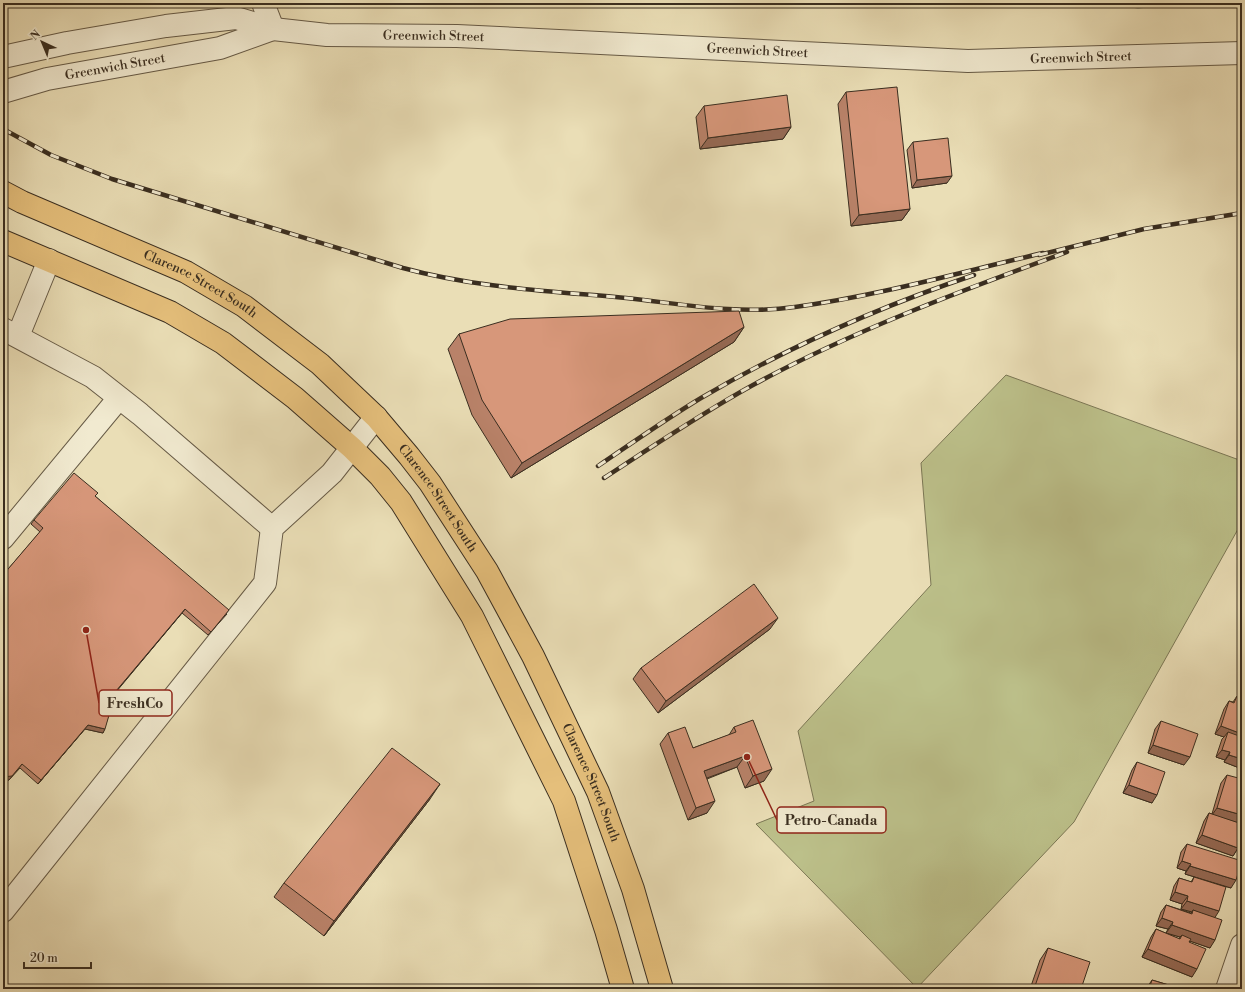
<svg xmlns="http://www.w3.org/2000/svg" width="1245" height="992" viewBox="0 0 1245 992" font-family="'Libre Bodoni',serif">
	<rect width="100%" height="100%" fill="#eadeb6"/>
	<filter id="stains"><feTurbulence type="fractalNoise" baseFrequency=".005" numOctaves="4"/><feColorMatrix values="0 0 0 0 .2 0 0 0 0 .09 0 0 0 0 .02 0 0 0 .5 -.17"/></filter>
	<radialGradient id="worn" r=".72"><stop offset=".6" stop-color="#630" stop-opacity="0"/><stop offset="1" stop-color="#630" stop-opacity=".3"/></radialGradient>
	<path fill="#bcc08a" stroke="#7b7755" d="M1006,375L1242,461V522L1074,822L917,988L756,824L814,801L798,731L931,585L921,463Z"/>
	<path fill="#98bcb0" stroke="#728376" d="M1102,3H1190L1138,8Z"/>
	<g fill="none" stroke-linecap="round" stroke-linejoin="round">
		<defs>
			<g id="minor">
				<path d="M263,3L273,29"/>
				<path id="s1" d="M3,57L67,43L166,26L236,18L273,29L327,35L457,36L968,61L1242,53"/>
				<path id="s2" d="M3,92L47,79L220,48L273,29"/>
				<path d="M3,329L93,377L140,414L272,528"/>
				<path d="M18,336L49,260"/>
				<path d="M3,538L119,398"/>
				<path d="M3,911L265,583L272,528L332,473L376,417"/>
				<path d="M1227,989L1242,945"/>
			</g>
			<g id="major">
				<path id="s3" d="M3,192L22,202L186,272L244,306L320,364L376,417L409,456L430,483L487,571L533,656L598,792L633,889L662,989"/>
				<path d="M3,241L170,312L223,343L295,398L352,448L380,476L401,502L472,616L564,801L606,930L623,989"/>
			</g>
		</defs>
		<use href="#minor" stroke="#665a46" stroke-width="24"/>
		<use href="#major" stroke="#3a2e20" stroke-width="24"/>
		<use href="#minor" stroke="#f1ead0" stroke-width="22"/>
		<use href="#major" stroke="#e5bf7b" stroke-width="22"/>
		<defs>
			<path id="rail" d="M3,129L51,155L112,179L403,268C476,288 551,291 626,298C683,304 736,315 795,307C878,296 961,272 1043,253
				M1039,255L1144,229L1242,213
				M598,466C632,443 666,419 701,398C788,347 879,307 974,275
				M604,478C653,446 702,413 753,385C852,331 961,291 1067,252"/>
		</defs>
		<use href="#rail" stroke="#3a2e20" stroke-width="4.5"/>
		<use href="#rail" stroke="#f1ead0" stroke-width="3" stroke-dasharray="9" stroke-linecap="butt"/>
	</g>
	<path fill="#b98269" stroke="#3a2e20" d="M846,92L910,209L902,220L851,226L838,104Z
		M704,106L791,127L783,139L700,149L696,117Z
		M913,142L947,183L912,188L907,150Z
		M744,327L734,342L511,478L472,415L448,349L459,334Z
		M98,493L95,496L227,614L208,635L182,613L116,692L103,733L85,729L38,784L20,768L9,780L3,781V575L40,532L31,524L34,520Z
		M770,629L658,713L633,679L641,668Z
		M1242,695V769L1224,762L1225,760L1216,757L1222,739L1224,737L1215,734L1224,709L1229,701L1233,702L1237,696L1241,698Z
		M1161,721L1184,765L1148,753L1155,729Z
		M734,727L764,781L745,788L737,767L707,779V813L688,820L660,744L668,733L693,748L729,735Z
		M1137,762L1152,803L1123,793L1132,770Z
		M1227,775L1238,848L1233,856L1196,843L1204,821L1209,813L1212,814L1221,783Z
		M430,799L324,936L274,897L284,883Z
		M1187,844L1231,888L1185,874L1186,871L1177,868L1181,852Z
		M1194,877L1214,918L1210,948L1190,941L1189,942L1192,977L1142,957L1151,937L1156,929L1179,939L1180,937L1166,933L1168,929L1156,926L1161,912L1166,905L1191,913L1192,912L1181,909L1182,904L1170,900L1174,886L1179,878L1191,882Z
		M1048,948L1081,989H1030L1040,960Z
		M1152,980L1182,989H1146Z"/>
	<path fill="#966a55" stroke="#3a2e20" d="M791,127L783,139L700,149L708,138Z
		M952,176L947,183L912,188L917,180Z
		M910,209L902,220L851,226L859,215Z
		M744,327L734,342L511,478L522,463Z
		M185,609L182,613L113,695L116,691Z
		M778,618L770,629L658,713L666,701Z
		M88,725L105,729L103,733L85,729L38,784Z
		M1221,726L1242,734V743L1228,732L1224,737L1215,734Z
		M1153,745L1190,757L1184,765L1148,753Z
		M1222,750L1230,752L1225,760L1216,757Z
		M1229,755L1242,759V769L1224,762Z
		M745,756L737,767L696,782L704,771Z
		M22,764L9,780L3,781V777Z
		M772,769L764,781L745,788L753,776Z
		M440,784L430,799L324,936L334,921Z
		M1129,785L1157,795L1152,803L1123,793Z
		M715,801L707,813L688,820L696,808Z
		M1217,808L1242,815V824L1212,815Z
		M1202,835L1238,848L1233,856L1196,843Z
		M1182,861L1191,864L1186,871L1177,868Z
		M1190,866L1236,880L1231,888L1185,874Z
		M1175,892L1188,896L1182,904L1170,900Z
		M1187,901L1219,911L1214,919L1193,910L1192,912L1181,909Z
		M1162,918L1173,922L1168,929L1156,926Z
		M1172,925L1215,940L1210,948L1181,938L1182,935L1180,937L1166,933Z
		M1148,949L1197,969L1192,977L1142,957Z"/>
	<path fill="#d7977a" stroke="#3a2e20" d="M897,87L910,209L859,215L846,92Z
		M787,95L791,127L708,138L704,106Z
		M948,138L952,176L917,180L913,142Z
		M739,311L744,327L522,463L482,400L459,334L510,319Z
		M74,473L98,493L95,496L229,610L211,632L185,609L116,691L105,729L88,725L41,780L22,764L12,776L3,777V575L43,528L34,520Z
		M754,584L778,618L666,701L641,668Z
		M1237,696L1242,698V734L1221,726L1229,701L1234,703Z
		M753,720L772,769L753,776L745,756L704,771L715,801L696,808L668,733L685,727L693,748L736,732L734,727Z
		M1161,721L1198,734L1190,757L1153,745Z
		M1228,732L1242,737V759L1229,755L1230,752L1222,750Z
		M392,748L440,784L334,921L284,883Z
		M1137,762L1165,772L1157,795L1129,785Z
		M1227,775L1242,779V815L1217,808Z
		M1209,813L1242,824V838L1238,848L1202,835Z
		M1187,844L1242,861L1236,880L1190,866L1191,864L1182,861Z
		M1194,877L1226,887L1219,911L1187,901L1188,896L1175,892L1179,878L1192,882Z
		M1166,905L1192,914L1193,910L1222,920L1215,940L1172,925L1173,922L1162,918Z
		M1156,929L1180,939L1182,935L1191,939L1189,942L1206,949L1197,969L1148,949Z
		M1048,948L1090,962L1081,989H1034Z
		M1152,980L1182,989H1149Z"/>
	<g text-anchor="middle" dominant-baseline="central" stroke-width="3" stroke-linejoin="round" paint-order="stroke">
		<g font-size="13" fill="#3a2e20" stroke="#f1ead0">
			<text stroke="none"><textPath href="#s1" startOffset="436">Greenwich Street</textPath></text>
			<text stroke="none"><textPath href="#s1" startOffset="760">Greenwich Street</textPath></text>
			<text stroke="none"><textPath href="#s1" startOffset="1084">Greenwich Street</textPath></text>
			<text stroke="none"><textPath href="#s2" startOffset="115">Greenwich Street</textPath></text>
			<text stroke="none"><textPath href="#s3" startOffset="218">Clarence Street South</textPath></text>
			<text stroke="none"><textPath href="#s3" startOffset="542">Clarence Street South</textPath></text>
			<text stroke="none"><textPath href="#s3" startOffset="866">Clarence Street South</textPath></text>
		</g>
	</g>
	<path fill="none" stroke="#8f2418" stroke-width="1.5" d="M86 630L99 703M747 757L777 820"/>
	<g fill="#8f2418" stroke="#f1ead0" stroke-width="1.5">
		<circle cx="86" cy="630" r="4"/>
		<circle cx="747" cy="757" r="4"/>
	</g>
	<g fill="#f1ead0" stroke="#8f2418" stroke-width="1.5">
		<rect x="99" y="690" width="73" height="26" rx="4"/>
		<rect x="777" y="807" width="109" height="26" rx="4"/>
	</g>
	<g font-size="14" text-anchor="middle" font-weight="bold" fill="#3a2e20">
		<text x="135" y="708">FreshCo</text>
		<text x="831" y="825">Petro-Canada</text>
	</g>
	<rect width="1245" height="992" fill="none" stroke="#eadeb6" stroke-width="16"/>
	<rect x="4" y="4" width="1237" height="984" fill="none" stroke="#3a2e20" stroke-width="2"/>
	<rect x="8" y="8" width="1229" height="976" fill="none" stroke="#3a2e20"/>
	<g transform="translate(42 42) rotate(316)" stroke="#f1ead0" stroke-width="3" paint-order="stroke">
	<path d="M0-3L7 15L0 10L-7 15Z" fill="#3a2e20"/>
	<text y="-6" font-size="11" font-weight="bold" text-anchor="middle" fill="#3a2e20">N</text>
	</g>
	<path d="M24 962v6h67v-6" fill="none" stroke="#3a2e20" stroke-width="2"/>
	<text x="30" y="962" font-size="12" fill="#3a2e20" stroke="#f1ead0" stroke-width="3" paint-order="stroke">20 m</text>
	<rect width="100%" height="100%" filter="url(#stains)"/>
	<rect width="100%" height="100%" fill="url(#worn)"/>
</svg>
